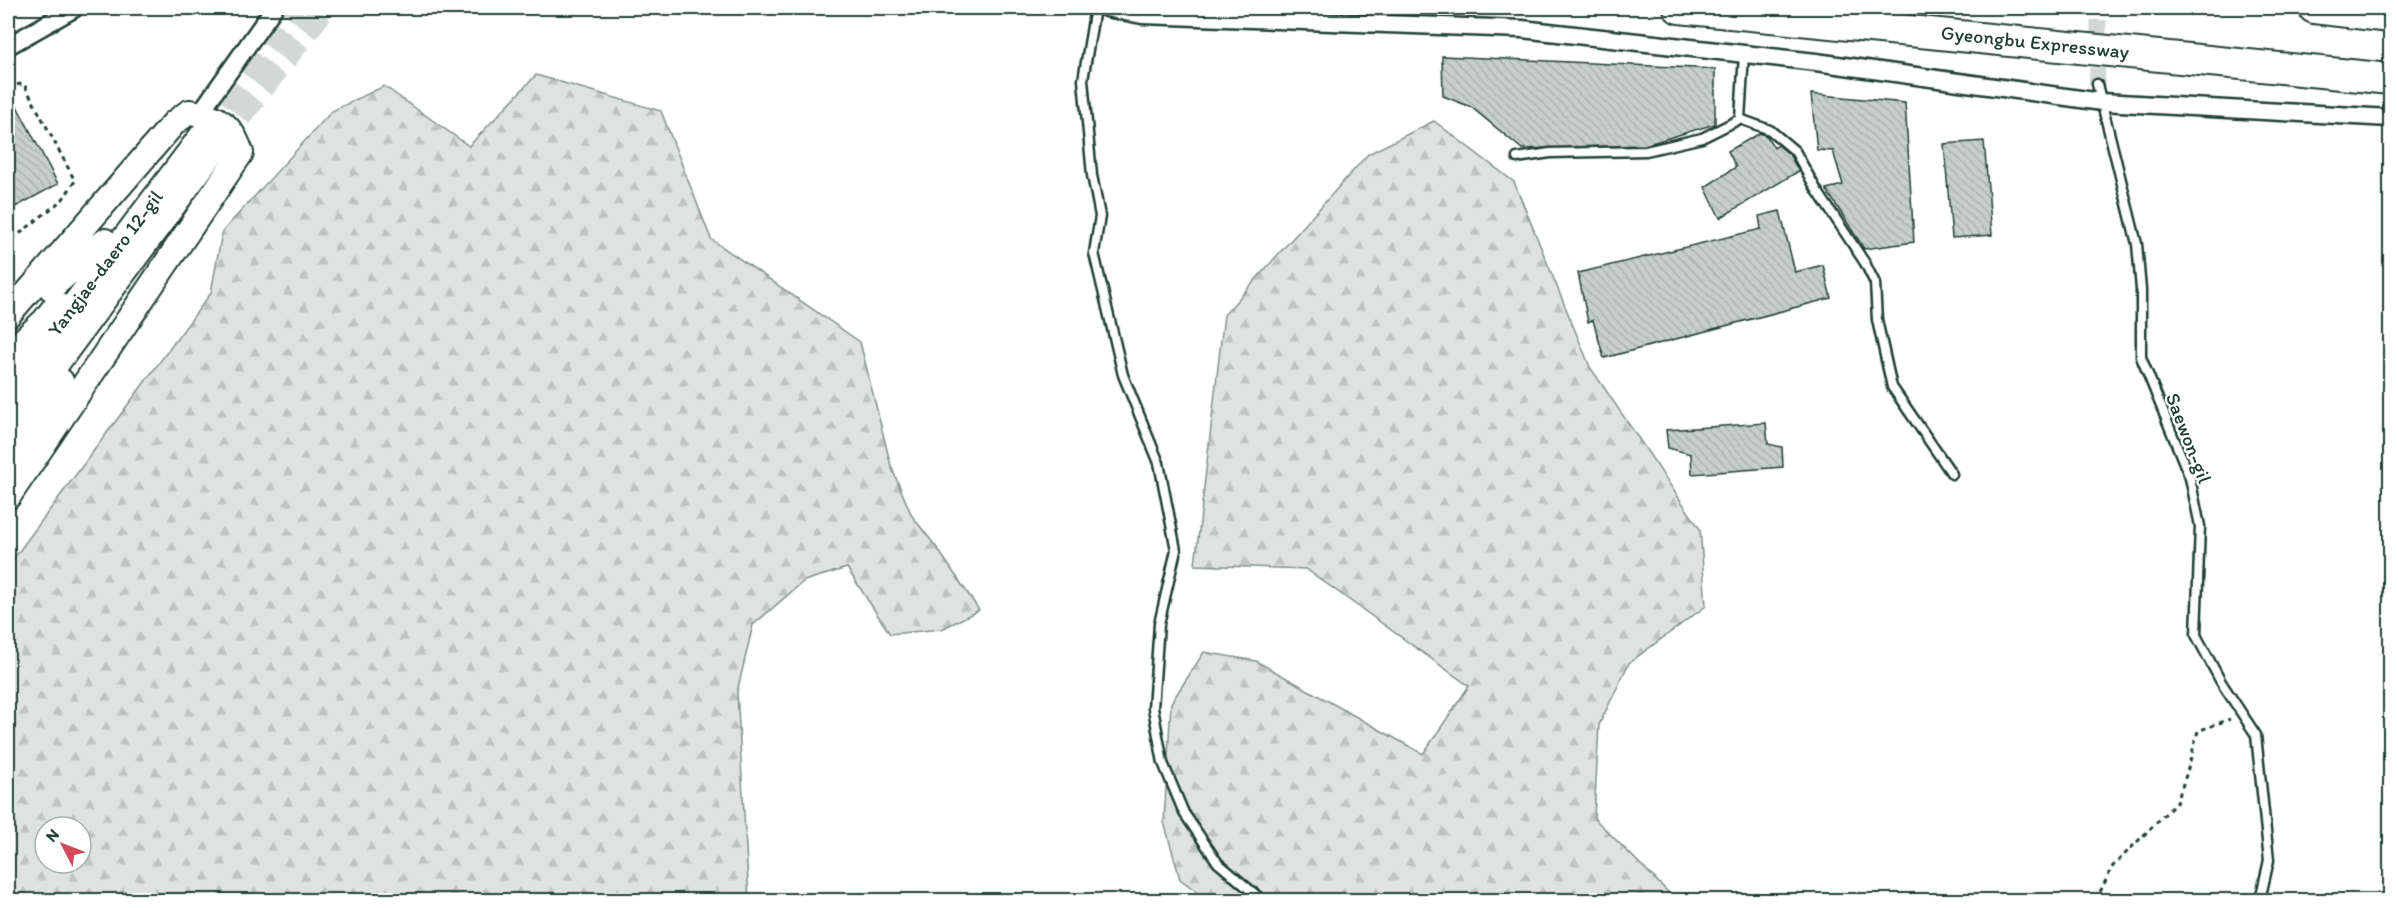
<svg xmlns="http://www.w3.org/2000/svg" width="2398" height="908" viewBox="0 0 2398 908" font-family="Itim,sans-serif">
	<defs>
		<pattern id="forest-firs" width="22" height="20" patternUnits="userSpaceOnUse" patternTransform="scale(1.5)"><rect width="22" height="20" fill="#dee3e2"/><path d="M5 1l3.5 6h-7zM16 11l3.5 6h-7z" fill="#bec4c2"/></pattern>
		<pattern id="building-back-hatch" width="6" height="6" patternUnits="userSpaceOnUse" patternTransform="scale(1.5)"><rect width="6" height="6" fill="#c7cfcc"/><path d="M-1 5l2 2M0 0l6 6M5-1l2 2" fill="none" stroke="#aab3b0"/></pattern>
	</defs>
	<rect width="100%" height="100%" fill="#fff"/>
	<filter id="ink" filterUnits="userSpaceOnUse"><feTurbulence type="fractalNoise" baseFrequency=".0167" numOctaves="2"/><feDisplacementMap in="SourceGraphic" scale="12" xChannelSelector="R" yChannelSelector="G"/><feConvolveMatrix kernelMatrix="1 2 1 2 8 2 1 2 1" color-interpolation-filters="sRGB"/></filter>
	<g filter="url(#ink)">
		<path fill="url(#forest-firs)" stroke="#7e908b" stroke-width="1.5" fill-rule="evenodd" d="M536,75L661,111L711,239L860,342L891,466L912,516L937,548L979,610L942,629L890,634L847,568L804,581L753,625L737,692L749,900H8V566L211,293L222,232L332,111L384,86L469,146ZM45,827H81V863H45Z
			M1434,121L1514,182L1590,367L1700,529L1706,606L1629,663L1599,725L1594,818L1676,900H1208L1180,879L1164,822L1171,703L1204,652L1256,661L1423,754L1469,686L1306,569L1195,565L1224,315L1368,154Z"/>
		<path fill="url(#building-back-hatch)" stroke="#1f3d34" stroke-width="1.5" d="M1442,56L1715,69V124L1645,145L1522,149L1471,107L1443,96Z
			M8,89L58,184L8,211Z
			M1811,94L1905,103L1914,242L1864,249L1826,189L1843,185L1833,151L1817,150Z
			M1760,133L1767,136L1774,148L1778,145L1789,154L1799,171L1720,218L1705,187L1736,167L1728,151Z
			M1984,141L1992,235L1952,238L1944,144Z
			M1780,211L1795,272L1823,265L1831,298L1604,358L1593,320L1588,322L1578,273L1761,229L1759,216Z
			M1766,423L1768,444L1782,447L1783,467L1692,474L1691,454L1668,448L1666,430Z"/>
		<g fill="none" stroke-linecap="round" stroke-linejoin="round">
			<path stroke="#d2d8d6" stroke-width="16" stroke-dasharray="16 8" stroke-linecap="butt" d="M2097,84L2099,8"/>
			<path stroke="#d2d8d6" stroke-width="24" stroke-dasharray="24 12" stroke-linecap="butt" d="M203,133L297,8
				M218,145L324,8"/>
			<defs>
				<path id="lane" d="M1095,8L1083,80L1092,175L1100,216L1094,253L1123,375L1159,463L1176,550L1159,624L1153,708L1163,763L1184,813L1218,863L1262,900
					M1744,54L1740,119L1770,130L1795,151L1816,189L1865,263L1875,283L1877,320L1892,387L1952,474
					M2097,84L2137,244L2141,290V357L2190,478L2200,526L2196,635L2221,682L2256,735L2269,860L2260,900
					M1517,158L1550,153L1646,151L1702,138L1740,119"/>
				<path id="street" d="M1106,8L1142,15L1522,29L1816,62L2102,102L2390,118
					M8,46L75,8
					M200,113L274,8"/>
				<path id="secondary" d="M51,288L105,241
					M8,315L174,123L189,112C218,115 232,125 241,153L8,497
					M8,354L45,320L57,304
					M8,392L203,134
					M8,430L218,145
					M8,465L30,435L61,381"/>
				<path id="highway" d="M1679,8L2390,79
					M2314,8L2390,17"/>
			</defs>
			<use href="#lane" stroke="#1f3d34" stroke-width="13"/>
			<use href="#street" stroke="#1f3d34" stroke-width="21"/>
			<use href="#secondary" stroke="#1f3d34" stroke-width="28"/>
			<use href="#highway" stroke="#1f3d34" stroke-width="34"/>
			<path stroke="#1f3d34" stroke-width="3" stroke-dasharray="4.5 4.5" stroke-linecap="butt" d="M8,85L24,84L75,181L63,199L8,243
				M2096,900L2113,866L2177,802L2187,772L2198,731L2230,719"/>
			<use href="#lane" stroke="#fff" stroke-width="8"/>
			<use href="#street" stroke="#fff" stroke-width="16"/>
			<use href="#secondary" stroke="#fff" stroke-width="24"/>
			<use href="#highway" stroke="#fff" stroke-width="30"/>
		</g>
	</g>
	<g text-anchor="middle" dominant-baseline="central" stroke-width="4.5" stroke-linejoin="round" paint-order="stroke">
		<g font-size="20" fill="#1f3d34" stroke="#fff">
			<text transform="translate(2035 42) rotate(6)">Gyeongbu Expressway</text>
			<text transform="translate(105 263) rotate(-53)">Yangjae-daero 12-gil</text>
			<text transform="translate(2189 438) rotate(69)">Saewon-gil</text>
		</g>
	</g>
	<rect width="2398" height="908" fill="none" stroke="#fff" stroke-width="30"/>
	<rect x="15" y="15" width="2368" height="878" fill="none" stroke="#1f3d34" stroke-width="2" filter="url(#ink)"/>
	<g transform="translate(63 845) rotate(312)"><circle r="28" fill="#ffffff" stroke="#a5b1ae" stroke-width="1.5"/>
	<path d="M0-4.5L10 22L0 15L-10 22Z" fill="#d1495b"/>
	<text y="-9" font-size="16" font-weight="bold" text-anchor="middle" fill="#1f3d34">N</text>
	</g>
</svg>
